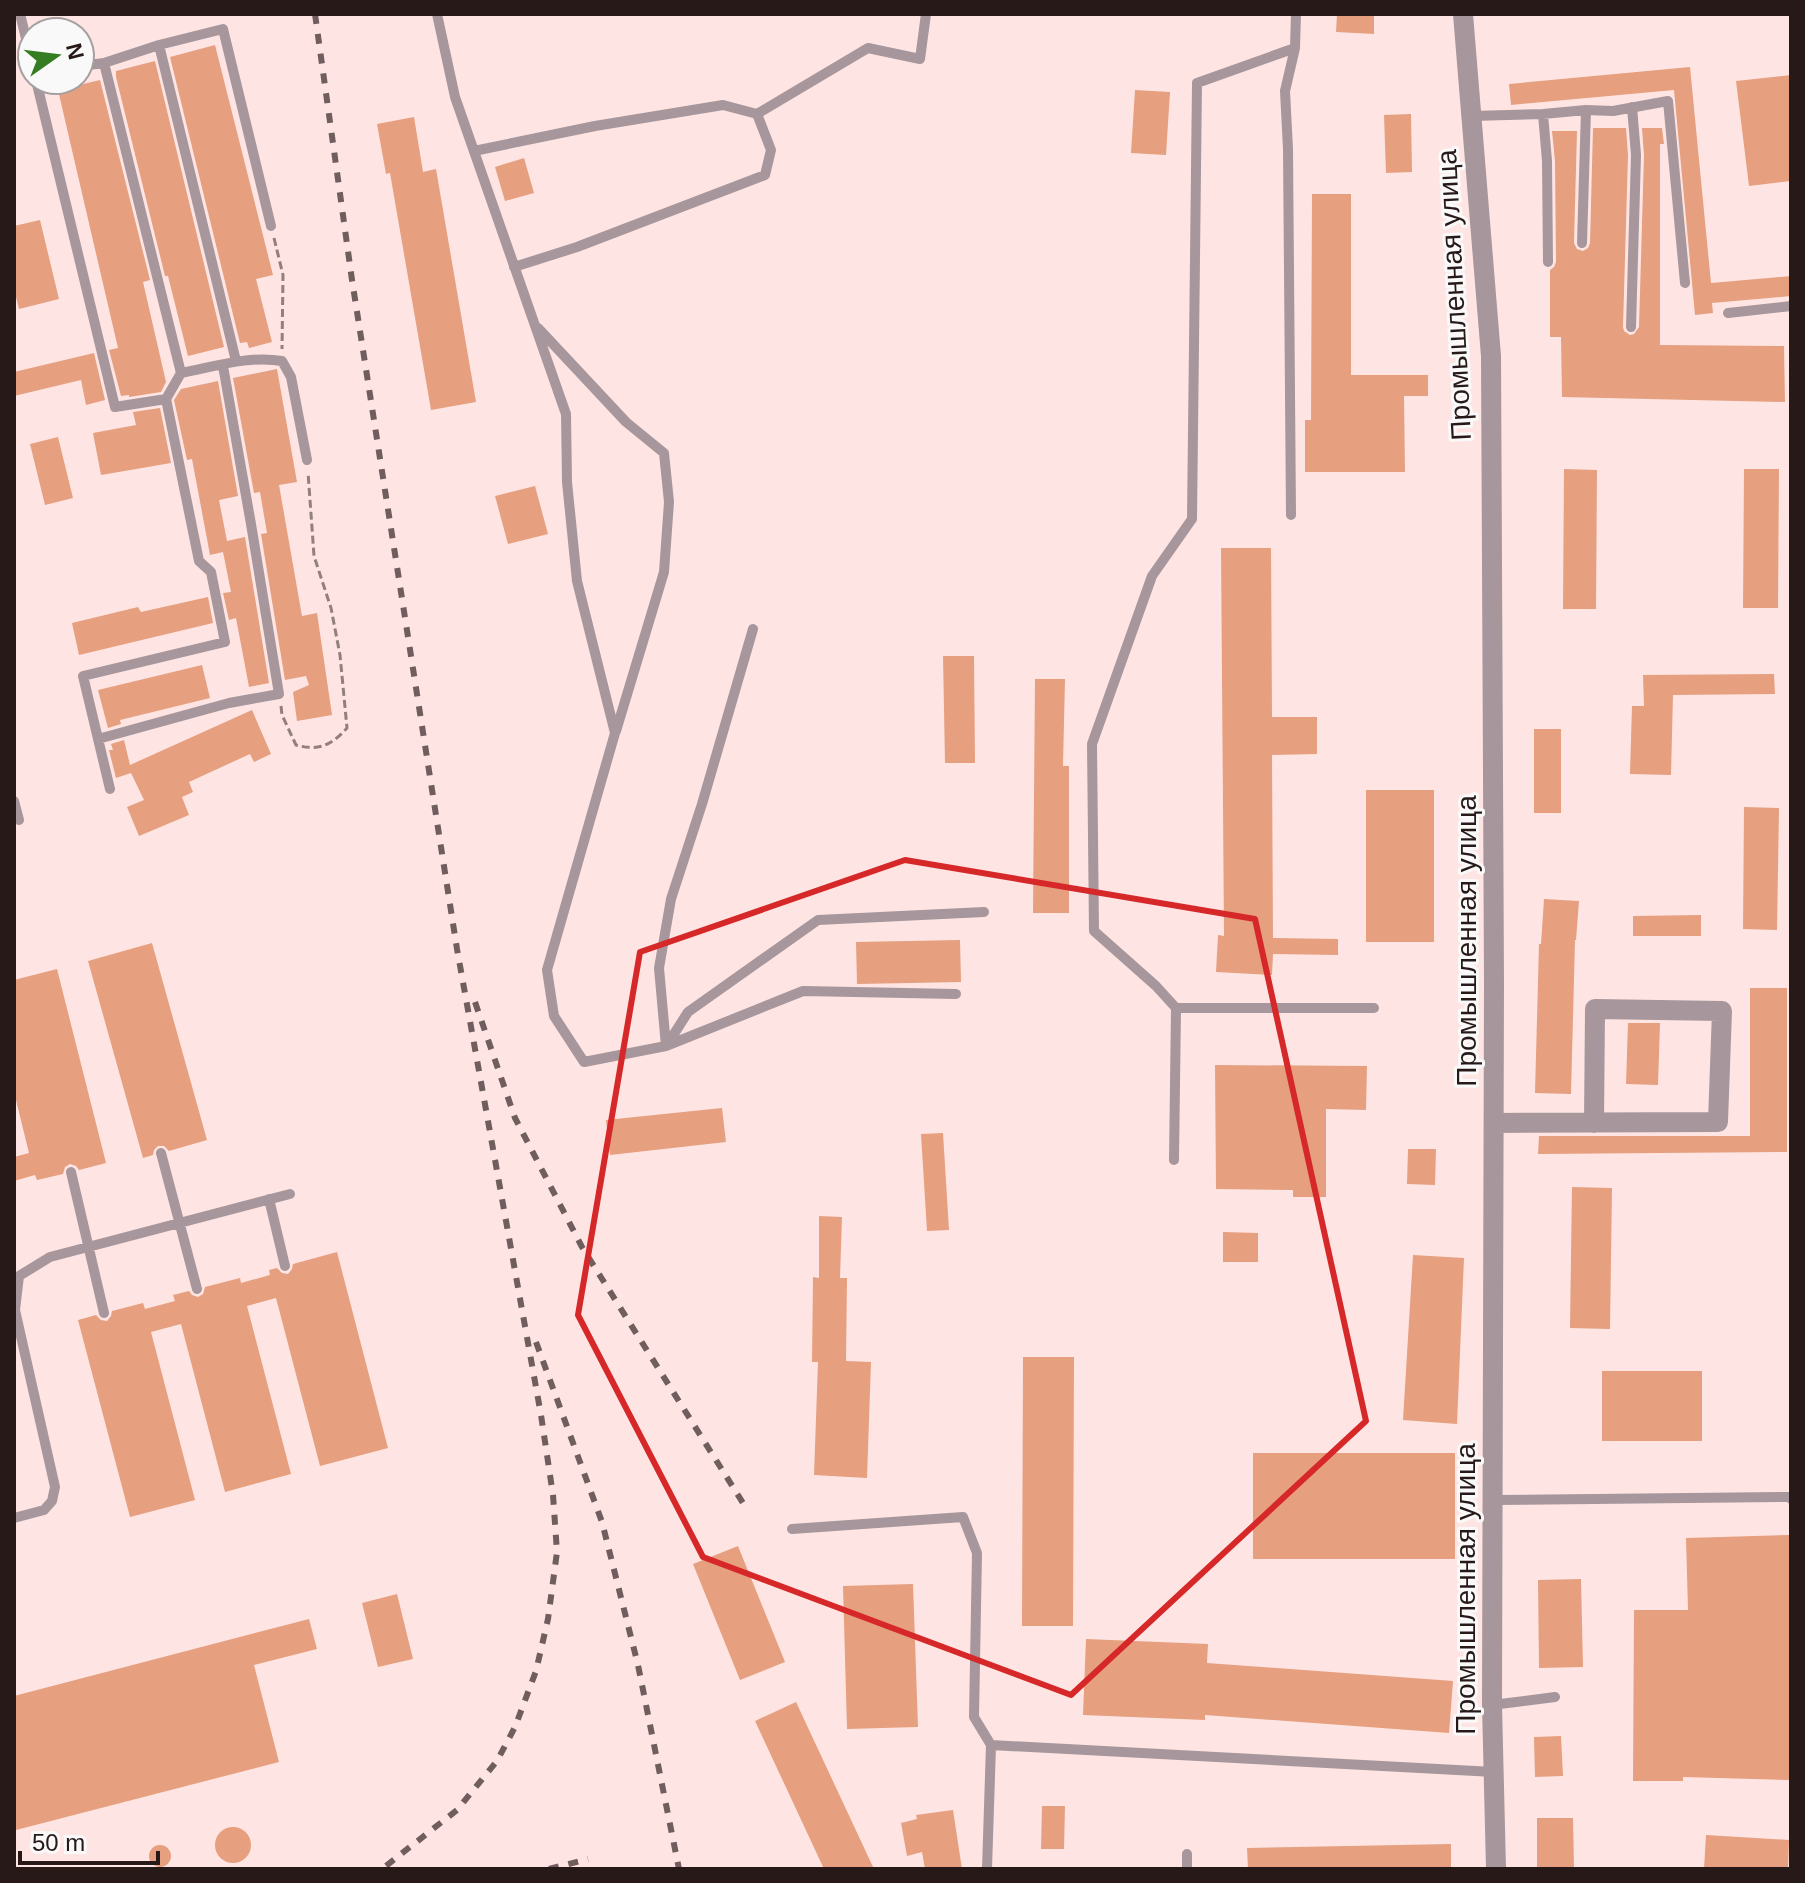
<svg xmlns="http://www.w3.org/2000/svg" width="1805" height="1883" viewBox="0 0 1805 1883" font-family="Helvetica,sans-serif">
	<rect width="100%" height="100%" fill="#fee5e3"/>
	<path fill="#e69f7f" d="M1337,14H1374V34L1336,32Z
		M215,45L273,275L256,279L272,342L249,348L247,342L240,343L170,57Z
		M155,61L224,347L188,356L168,276H165L116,77V71Z
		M1690,67L1711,283L1791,276V296L1712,303L1713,313L1695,315L1674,90L1511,105L1509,84Z
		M1791,75V181L1749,186L1736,81Z
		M100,80L150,280L143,282L166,382L161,392L129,397V395L121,396L109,350L118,348L58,90Z
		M1135,90L1170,92L1166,155L1131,153Z
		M1411,114L1412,172L1386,173L1384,115Z
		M414,117L423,172L436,169L476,402L431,410L390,173L386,174L377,124Z
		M1593,128H1626L1628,155L1623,327L1624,331L1630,335L1634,334L1639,327L1644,155L1642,128H1662L1664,144H1660V345L1784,346L1785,402L1562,397L1561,337H1550V270L1554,267L1556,262L1555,161L1552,131H1577L1574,243L1577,249L1583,251L1588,248L1590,243Z
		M524,158L534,193L505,201L495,167Z
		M1312,194H1351V375H1428V396H1404L1405,472H1305V420H1311Z
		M40,220L59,299L19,309L14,289V226Z
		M94,353L105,400L86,405L81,380L14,396V372Z
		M277,369L297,482L279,485L302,616L317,613L332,715L297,721L293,692L309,685L306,676L285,680L261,534L267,533L260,492L254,493L233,378Z
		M218,381L238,496L219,500L227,541L245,537L269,683L249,687L236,618L229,620L223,593L231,592L223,552L210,555L192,459L187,460L174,400L181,389Z
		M160,408L171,463L101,475L93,433L136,425L133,412Z
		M58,437L73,498L45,505L30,444Z
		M1564,469L1597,470L1596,609H1563Z
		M1744,469H1779L1778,608H1743Z
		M535,486L548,534L508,544L495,496Z
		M1221,548H1271L1272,717H1317V754L1272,755L1273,938L1338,939V955L1273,954L1272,975L1216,972L1218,935L1224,936Z
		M208,597L213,623L79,655L72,623L138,607L141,612Z
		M943,656H974L975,763H945Z
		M202,665L210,698L120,720L121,724L108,728L98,690Z
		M1774,674L1775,694L1673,695L1671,775L1630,774L1632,706H1644L1643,675Z
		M1035,679H1065L1063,766H1069V913H1033Z
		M252,710L271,754L254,762L250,754L189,782L193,792L182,797L189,815L139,836L127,807L144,800L131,773L116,778L109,750H113L111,744L124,740L130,765Z
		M1534,729H1561V813H1534Z
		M1366,790H1434V942H1366Z
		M1744,807L1779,808L1777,930L1743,929Z
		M1544,899L1579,901L1576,940H1575L1571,1094L1535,1093L1539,944H1541Z
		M1701,915V936H1633V916Z
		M960,940L961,982L857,984L856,942Z
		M152,943L207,1140L169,1151L164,1146H158L154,1150L153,1155L143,1158L88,961Z
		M57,969L106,1163L79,1170L76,1166L70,1164L65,1167L63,1174L37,1180L35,1175L14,1181V1157L29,1153L14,1092V980Z
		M1750,988H1787V1152L1538,1154L1539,1136H1750Z
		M1628,1023H1660L1658,1085L1626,1084Z
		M1215,1065L1367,1066L1366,1110L1326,1109V1197H1293V1190L1216,1189Z
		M722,1108L726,1142L610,1155L606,1120Z
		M943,1133L949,1230L927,1231L921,1134Z
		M1408,1149H1436L1435,1185L1407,1184Z
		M1572,1187L1612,1188L1610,1329L1570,1328Z
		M819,1216L842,1217L840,1278H847L846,1361L871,1362L867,1478L814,1475L818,1362H812L813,1277L819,1278Z
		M1223,1232L1258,1233V1262H1223Z
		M337,1252L388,1448L320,1466L276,1298L247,1306L291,1474L225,1492L181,1324L151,1332L195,1500L130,1517L78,1320L96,1315L101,1320L107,1321L111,1316L112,1311L143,1303L145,1309L175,1301L173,1295L189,1291L192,1295L198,1297L203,1294L205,1287L240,1278L241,1283L270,1275L269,1270L277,1268L282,1273L288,1274L292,1269L293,1264Z
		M1413,1255L1464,1258L1457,1424L1403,1420Z
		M1023,1357H1074L1073,1626H1022Z
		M1602,1371H1702V1441H1602Z
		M1253,1453H1455V1559H1253Z
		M1790,1535V1780L1683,1777V1781H1633L1634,1610H1688L1686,1538Z
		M738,1546L785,1662L740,1680L693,1564Z
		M1581,1579L1583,1667L1539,1668L1538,1580Z
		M913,1584L918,1727L847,1729L843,1586Z
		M397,1594L413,1659L378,1667L362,1603Z
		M309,1619L317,1649L254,1665L279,1762L16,1830L14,1822V1696Z
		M1086,1639L1208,1644L1207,1663L1453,1681L1449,1733L1205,1715V1720L1083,1715Z
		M796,1702L874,1869H824L755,1721Z
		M1561,1736L1563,1776L1535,1777L1534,1737Z
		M1042,1806H1065L1064,1849H1041Z
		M953,1810L962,1869H925L922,1852L907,1856L901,1823L917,1819L916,1815Z
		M1537,1818H1573L1574,1868L1537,1869Z
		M215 1845a18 18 0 1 1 36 0a18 18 0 1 1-36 0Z
		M1706,1835L1789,1840L1788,1869H1704Z
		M1451,1844V1869H1248L1247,1848Z
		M149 1856a11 11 0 1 1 22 0a11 11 0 1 1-22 0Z"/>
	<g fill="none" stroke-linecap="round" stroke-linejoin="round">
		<path stroke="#937f7e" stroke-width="3" stroke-dasharray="8 4" stroke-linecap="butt" d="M274,238L283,275L282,349
			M281,706L282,715L296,745C318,751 331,746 347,728L340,655L331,608L314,556L308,472"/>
		<path stroke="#a7969b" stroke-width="10" d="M20,14L32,63
			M437,14L455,97L566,414L567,482L577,581L615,733L547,970L554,1016L584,1062L666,1046L803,991L956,994
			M159,45L236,361
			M1295,48L1197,83L1192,519L1152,576L1092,744L1094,931L1156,986L1176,1008H1374
			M104,63L181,373
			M80,66L104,63L159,45L223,29L271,226
			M36,80L115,407L166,399L181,373C214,367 249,355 282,361L291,377L307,460
			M757,114L868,48L920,59L926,14
			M1543,114L1547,161L1548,262
			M1472,116L1543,114L1586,110L1613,111L1668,101L1685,283
			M474,151L595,126L723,105L757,114L771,150L765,175L577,247L514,267
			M1582,243L1586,110
			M1728,313L1791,306
			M1631,327L1636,155L1632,107
			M538,328L626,422L664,453L669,502L664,572L616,731
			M1291,515L1288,149L1285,91L1295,48L1296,14
			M98,739L229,703L279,694L251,524L223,366
			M110,789L83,676L225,642L211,572L199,561L166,399
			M14,801L19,820
			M667,1045L688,1012L818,920L984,912
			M666,1046L659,968L671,899L702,804L753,629
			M161,1153L197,1289
			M1174,1160L1176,1008
			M71,1172L104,1313
			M269,1199L285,1266
			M1493,1500L1790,1497L1791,1499
			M14,1518L44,1510L52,1501L55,1487L15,1310L19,1276L50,1257L290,1194
			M792,1529L963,1517L977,1553L974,1717L991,1745
			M1492,1705L1555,1697
			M1187,1854V1869
			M987,1869L991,1745L1494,1772"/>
		<path stroke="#a7969b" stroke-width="20" d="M1463,14L1491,356L1494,983L1492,1705L1496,1869
			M1494,1123L1718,1122L1722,1011L1595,1009L1594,1123"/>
		<path stroke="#705d5d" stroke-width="6" stroke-dasharray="10 10" stroke-linecap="butt" d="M315,14L352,280L457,949L541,1415L553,1495L557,1552L548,1619L536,1671L515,1727L497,1761L457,1810L382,1869
			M475,1002L515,1118L582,1247L748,1511
			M536,1342L602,1522L638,1665L679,1869
			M549,1869L588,1859"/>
	</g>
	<path fill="none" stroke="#d62828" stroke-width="6" stroke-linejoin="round" d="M905,860L1255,919L1366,1421L1071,1695L703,1557L578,1315L640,952Z"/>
	<g text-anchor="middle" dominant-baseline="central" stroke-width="6" stroke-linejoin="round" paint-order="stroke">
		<g font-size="28" fill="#281919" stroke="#f9f9f9">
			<text transform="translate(1454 295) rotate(-93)">Промышленная улица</text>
			<text transform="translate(1466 941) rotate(-90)">Промышленная улица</text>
			<text transform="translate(1465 1589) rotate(-90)">Промышленная улица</text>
		</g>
	</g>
	<rect width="1805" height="1883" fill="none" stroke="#281919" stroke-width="32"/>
	<g transform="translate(56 56) rotate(76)"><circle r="38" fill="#f9f9f9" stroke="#a59f9f" stroke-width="2"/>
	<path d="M0-6L14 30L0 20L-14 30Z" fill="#357d22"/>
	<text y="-12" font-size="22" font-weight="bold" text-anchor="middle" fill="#281919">N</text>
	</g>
	<path d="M20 1851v12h138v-12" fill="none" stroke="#281919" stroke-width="4"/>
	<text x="32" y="1851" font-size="24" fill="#281919" stroke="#f9f9f9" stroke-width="6" paint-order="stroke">50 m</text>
</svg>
